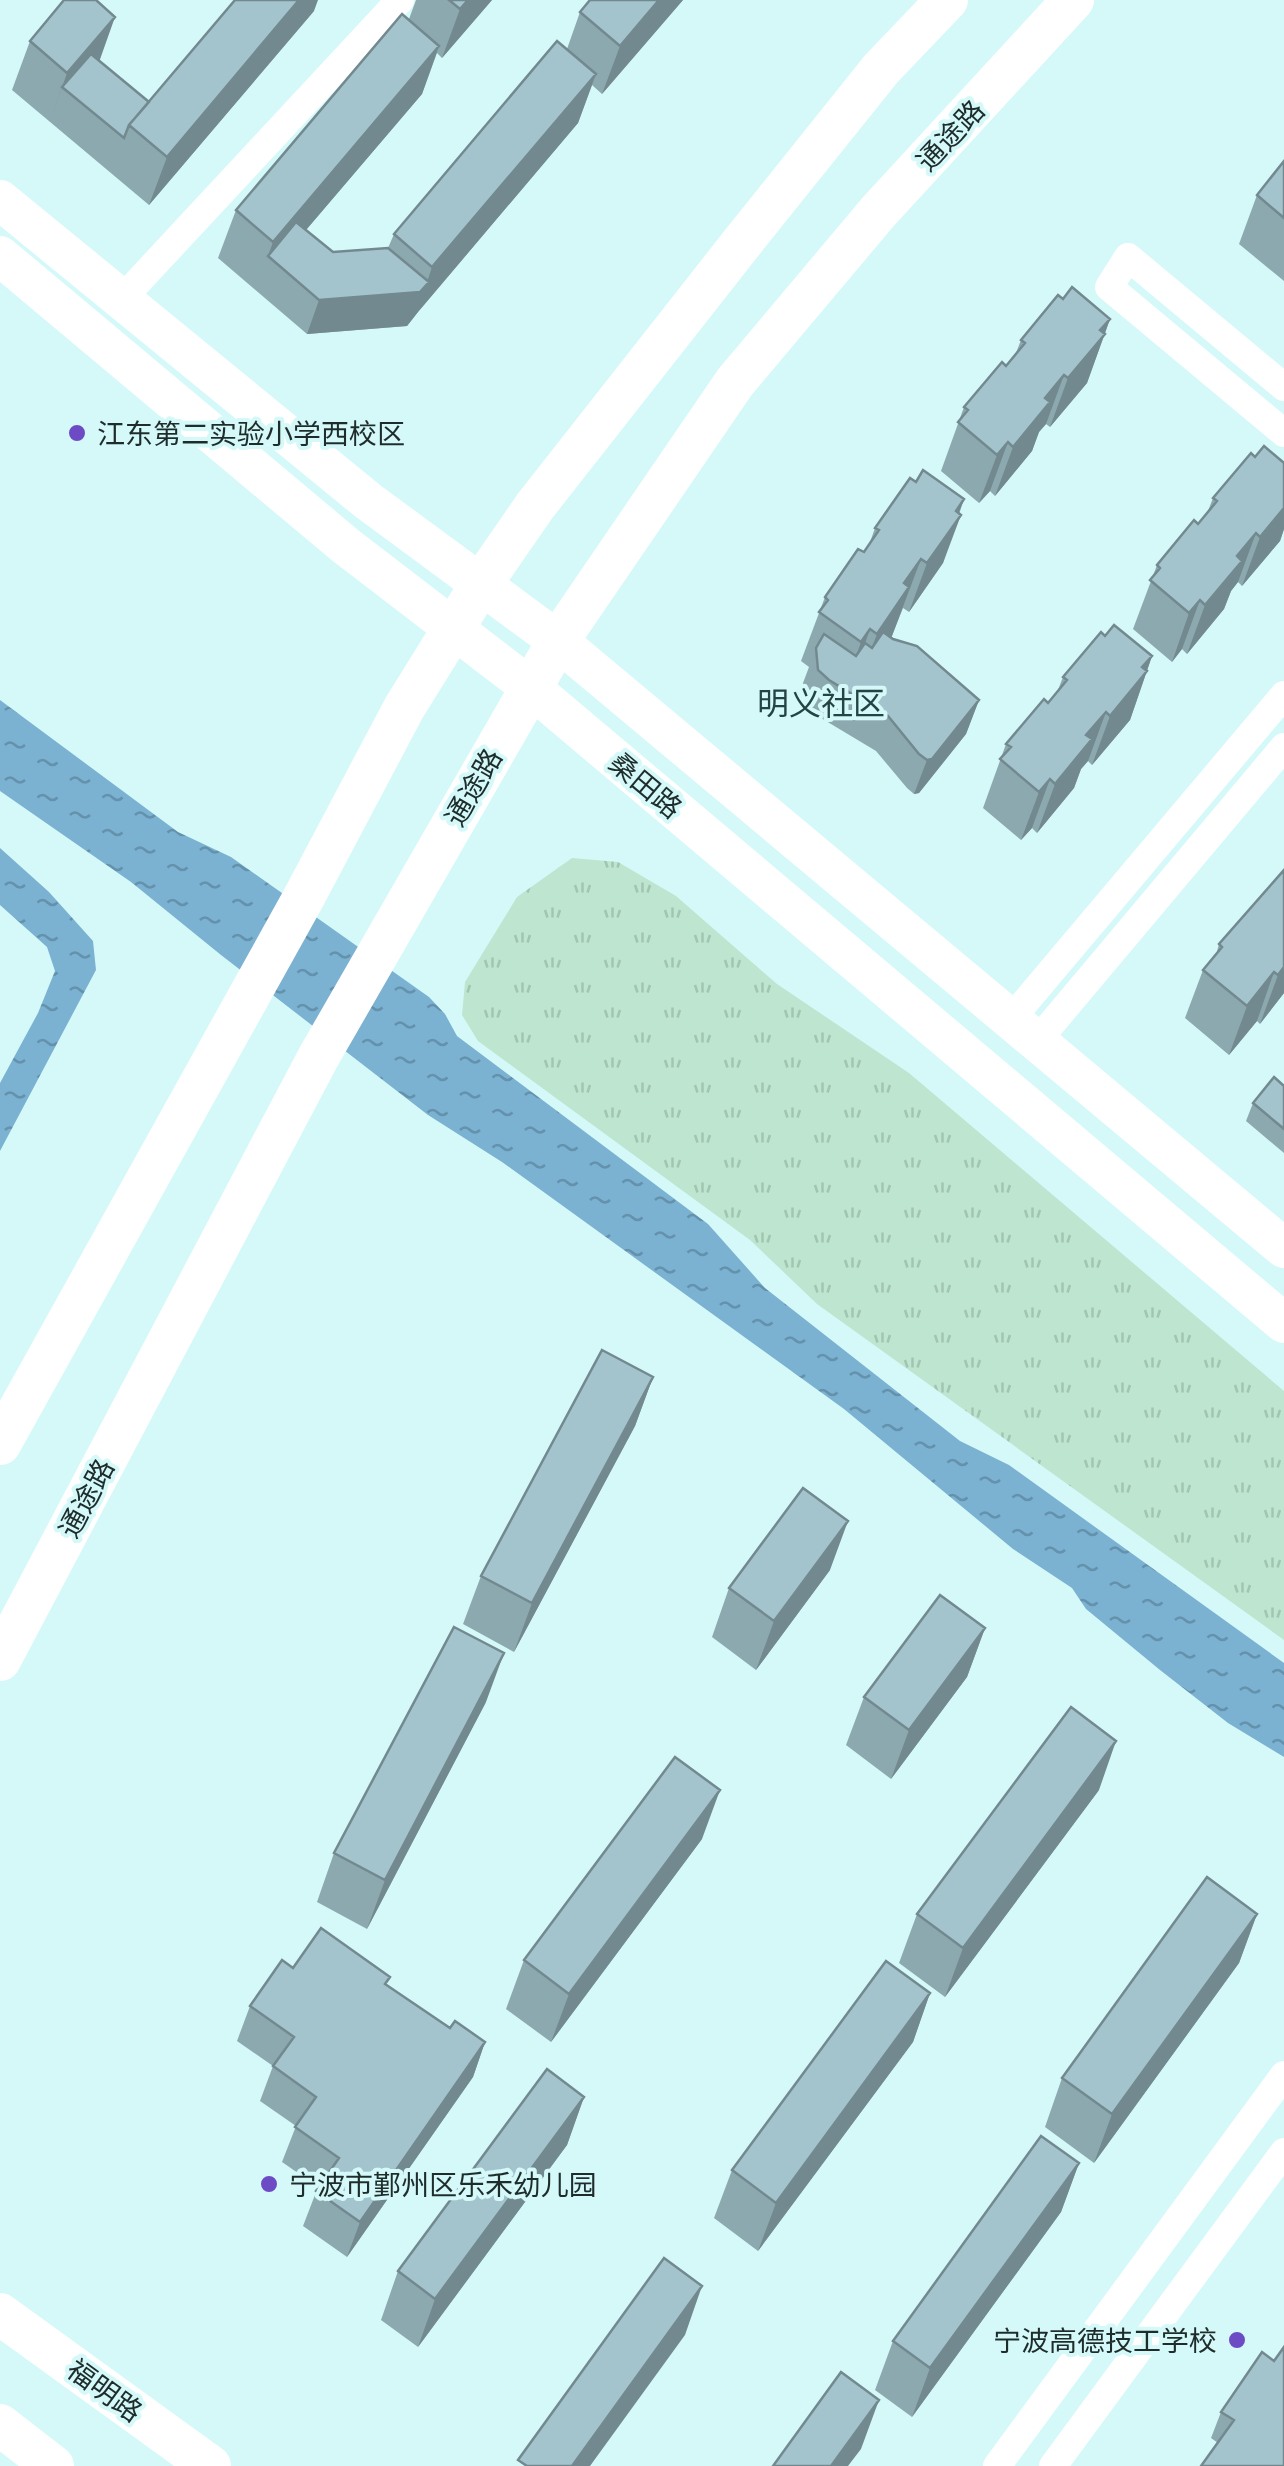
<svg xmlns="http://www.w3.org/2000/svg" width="1284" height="2466" viewBox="0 0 1284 2466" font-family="'Public Sans','Noto Sans SC',sans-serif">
	<defs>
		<pattern id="park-tufts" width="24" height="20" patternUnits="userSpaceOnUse" patternTransform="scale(2.5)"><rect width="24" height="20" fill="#bde5cf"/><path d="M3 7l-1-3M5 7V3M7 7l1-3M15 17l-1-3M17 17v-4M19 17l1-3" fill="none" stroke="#a2c5b2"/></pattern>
		<pattern id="water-ripples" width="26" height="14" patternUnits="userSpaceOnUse" patternTransform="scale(2.5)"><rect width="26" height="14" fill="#7bb2d2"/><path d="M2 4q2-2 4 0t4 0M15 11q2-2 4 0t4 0" fill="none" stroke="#6491ab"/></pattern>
	</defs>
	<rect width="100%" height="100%" fill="#d5f9f9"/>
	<path fill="url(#park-tufts)" d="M572,858L618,862L676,896L777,984L909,1073L1284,1391V1640L817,1304L750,1240L478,1041L462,1015L465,982L517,897Z"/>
	<path fill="url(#water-ripples)" d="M0,700L178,832L231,857L429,997L445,1014L457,1036L708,1224L765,1288L960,1441L1009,1465L1284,1663V1757L1228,1723L1160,1670L1086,1609L1072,1588L1013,1549L844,1409L502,1162L428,1115L221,955L131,882L0,791Z
		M0,848L49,892L93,941L96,970L0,1151V1083L38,1013L55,971L47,947L0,905Z"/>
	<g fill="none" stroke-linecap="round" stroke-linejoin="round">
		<path stroke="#fff" stroke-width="28" d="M121,300L400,0
			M1284,387L1128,257L1109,287L1284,433
			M1011,1019L1284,695
			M1037,1041L1284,747
			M997,2466L1284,2075
			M1053,2466L1284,2152"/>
		<path stroke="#fff" stroke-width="40" d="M0,200L368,501L558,641L1284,1248
			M0,256L346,546L531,688L1284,1323"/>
		<path stroke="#fff" stroke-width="42" d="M0,1444L304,897L404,708L481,584L535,506L740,245L881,69L947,0
			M0,1660L319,1056L558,641L735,382L878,212L1073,0
			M0,2314L210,2466
			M0,2425L53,2466"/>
	</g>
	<path fill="#8da9b0" d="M416,0H492L442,58L437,53L422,94L306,230L333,252L388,248L394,234L567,49L580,12L590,0H683L602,94L592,85L578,123L418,312L407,326L307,334L218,258L236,210L409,19Z
		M314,11L149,205L12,90L30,41L99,61L149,102Z
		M1284,161V281L1239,244L1257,195Z
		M1063,299L1110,319L1087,383L1050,427L1046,424L1039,432L1032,451L995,496L990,491L979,503L941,471L964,407L1006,366L1016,353L1021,340Z
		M1255,457L1284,463V529L1280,541L1242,586L1238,582L1231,591L1224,609L1187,654L1182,649L1172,662L1133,629L1157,565L1198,524L1208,511L1213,498Z
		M916,482L964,499L943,563L909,612L903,608L891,638L979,700L966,734L919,793L914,794L907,788L876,751L816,715L806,704L803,683L809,667L801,661L825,597L864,552L869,545L875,528Z
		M1105,636L1152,656L1130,720L1092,765L1088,761L1081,769L1074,788L1037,833L1032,828L1021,840L983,808L1006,744L1048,703L1058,690L1063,677Z
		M1284,870V993L1260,1024L1257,1021L1229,1055L1185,1018L1203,970L1216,955L1219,944Z
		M1284,1086V1153L1246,1121L1253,1103Z
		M653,1377L635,1426L514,1652L463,1624L481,1576Z
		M830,1570L756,1670L712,1637L729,1588Z
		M985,1628L967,1677L891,1779L846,1745L864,1697Z
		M486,1702L367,1929L317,1902L334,1853Z
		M1099,1790L945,1997L899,1963L917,1914Z
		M702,1839L551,2042L506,2009L524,1960Z
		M1257,1914L1239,1963L1094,2163L1045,2127L1062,2078Z
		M293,1968L387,1985L450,2028L485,2042L473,2077L347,2257L303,2226L318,2187L282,2162L296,2126L260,2101L273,2066L237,2041L250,2006Z
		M930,1993L913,2042L758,2251L714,2218L732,2170Z
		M584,2097L567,2145L418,2347L381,2320L398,2271Z
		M1079,2163L1061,2212L912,2417L875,2390L893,2341Z
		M1274,2361L1218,2443L1211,2438L1221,2412Z"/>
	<path fill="#738990" d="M299,0H318L314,11L149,205L167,157Z
		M468,0H492L442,58L460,9Z
		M659,0H683L602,94L620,46Z
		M115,17L98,65L62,87L50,122L67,73Z
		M439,46L422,94L277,264L268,256L273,242Z
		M596,74L578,123L418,312L407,326L307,334L319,300L426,285L432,267Z
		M1110,319L1087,383L1050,427L1068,378L1100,330Z
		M1064,375L1046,424L1039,432L1032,451L995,496L1013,447L1045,398Z
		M1008,442L990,491L979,503L997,455Z
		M964,499L955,523L961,515L943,563L909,612L927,563Z
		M1284,508V529L1280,541L1242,586L1260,537Z
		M1256,533L1238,582L1231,591L1224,609L1187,654L1205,605L1237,556Z
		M921,559L892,636L859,682L877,634L904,583Z
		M1200,600L1182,649L1172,662L1189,613Z
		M870,629L853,678L844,691L861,642Z
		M1152,656L1130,720L1092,765L1110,716L1142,667Z
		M979,700L966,734L919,793L914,794L927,760Z
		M1106,712L1088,761L1081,769L1074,788L1037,833L1055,784L1086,735Z
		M1050,779L1032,828L1021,840L1039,792Z
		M1284,967V993L1260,1024L1278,975Z
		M1274,972L1257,1021L1229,1055L1247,1006Z
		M653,1377L635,1426L514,1652L532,1603Z
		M848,1521L830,1570L756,1670L774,1621Z
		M985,1628L967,1677L891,1779L909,1730Z
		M504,1653L486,1702L367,1929L385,1880Z
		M1116,1741L1099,1790L945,1997L963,1948Z
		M720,1790L702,1839L551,2042L569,1994Z
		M1257,1914L1239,1963L1094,2163L1112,2114Z
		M930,1993L913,2042L758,2251L776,2203Z
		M485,2042L473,2077L347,2257L360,2222Z
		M584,2097L567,2145L418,2347L435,2299Z
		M1079,2163L1061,2212L912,2417L930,2368Z
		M702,2286L685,2335L590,2466H572Z
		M879,2400L861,2449L848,2466H831Z"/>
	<path fill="#a4c4cd" stroke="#738990" stroke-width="2.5" d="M64,0H96L115,17L67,73L30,41Z
		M235,0H299L167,157L129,125Z
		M449,0H468L460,9Z
		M590,0H659L620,46L580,12Z
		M402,14L439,46L273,242L236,210Z
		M557,41L596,74L432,267L394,234Z
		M91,54L149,102L129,125L124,138L62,87Z
		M1284,161V218L1257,195Z
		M296,222L333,252L388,248L429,282L420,292L319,300L268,256Z
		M1072,287L1110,319L1100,330L1105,334L1068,378L1064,375L1045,398L1050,402L1013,447L1008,442L997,455L958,422L968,410L964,407L1002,362L1006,366L1025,343L1021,340L1058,295L1063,299Z
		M1264,446L1284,463V508L1260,537L1256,533L1237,556L1242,561L1205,605L1200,600L1189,613L1150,580L1160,568L1157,565L1194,520L1198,524L1217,501L1213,498L1251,453L1255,457Z
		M923,470L964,499L956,511L961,515L927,563L921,559L904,583L909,587L877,634L870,629L861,642L819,612L828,600L825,597L858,549L864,552L879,530L875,528L910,478L916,482Z
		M1114,625L1152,656L1142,667L1147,671L1110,716L1106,712L1086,735L1092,739L1055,784L1050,779L1039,792L1000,759L1011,747L1006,744L1044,699L1048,703L1067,680L1063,677L1101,632L1105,636Z
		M883,632L893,639L917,646L979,700L932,759L927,760L919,754L888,716L829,680L818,670L816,648L824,634L856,656L865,643L872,648Z
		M1284,870V967L1278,975L1274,972L1247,1006L1203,970L1222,947L1219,944Z
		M1274,1077L1284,1086V1129L1253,1103Z
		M602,1350L653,1377L532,1603L481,1576Z
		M803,1488L848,1521L774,1621L729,1588Z
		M940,1595L985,1628L909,1730L864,1697Z
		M454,1627L504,1653L385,1880L334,1853Z
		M1071,1707L1116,1741L963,1948L917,1914Z
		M675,1757L720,1790L569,1994L524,1960Z
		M1207,1877L1257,1914L1112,2114L1062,2078Z
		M321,1928L390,1977L385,1984L450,2028L455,2021L485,2042L360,2222L316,2191L339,2158L295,2127L316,2097L273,2066L294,2037L250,2006L282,1960L293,1968Z
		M886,1961L930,1993L776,2203L732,2170Z
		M547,2069L584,2097L435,2299L398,2271Z
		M1041,2136L1079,2163L930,2368L893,2341Z
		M664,2258L702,2286L572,2466H527L518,2460Z
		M1284,2347V2466H1201L1234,2420L1221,2412L1262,2352L1274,2361Z
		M841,2372L879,2400L831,2466H773Z"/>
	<g fill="#6c4bc5" stroke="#d5f9f9" stroke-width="4">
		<circle cx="77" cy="433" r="10"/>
		<circle cx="269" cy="2184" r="10"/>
		<circle cx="1237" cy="2340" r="10"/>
	</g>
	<g text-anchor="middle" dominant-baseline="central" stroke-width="8" stroke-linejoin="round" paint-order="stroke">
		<g font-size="28" fill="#1e2c2c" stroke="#d5f9f9">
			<text transform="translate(950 135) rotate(-47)">通途路</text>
			<text transform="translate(646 785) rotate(40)">桑田路</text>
			<text transform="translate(473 787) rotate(-60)">通途路</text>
			<text transform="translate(86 1498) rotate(-62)">通途路</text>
			<text transform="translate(105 2390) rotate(36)">福明路</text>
		</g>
		<g font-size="28" fill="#1e2c2c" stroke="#d5f9f9" text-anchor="start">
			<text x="97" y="433">江东第二实验小学西校区</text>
			<text x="289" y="2184">宁波市鄞州区乐禾幼儿园</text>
			<text x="1217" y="2340" text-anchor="end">宁波高德技工学校</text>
		</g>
		<g font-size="32" fill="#244444" stroke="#d5f9f9">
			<text x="821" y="703">明义社区</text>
		</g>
	</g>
</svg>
